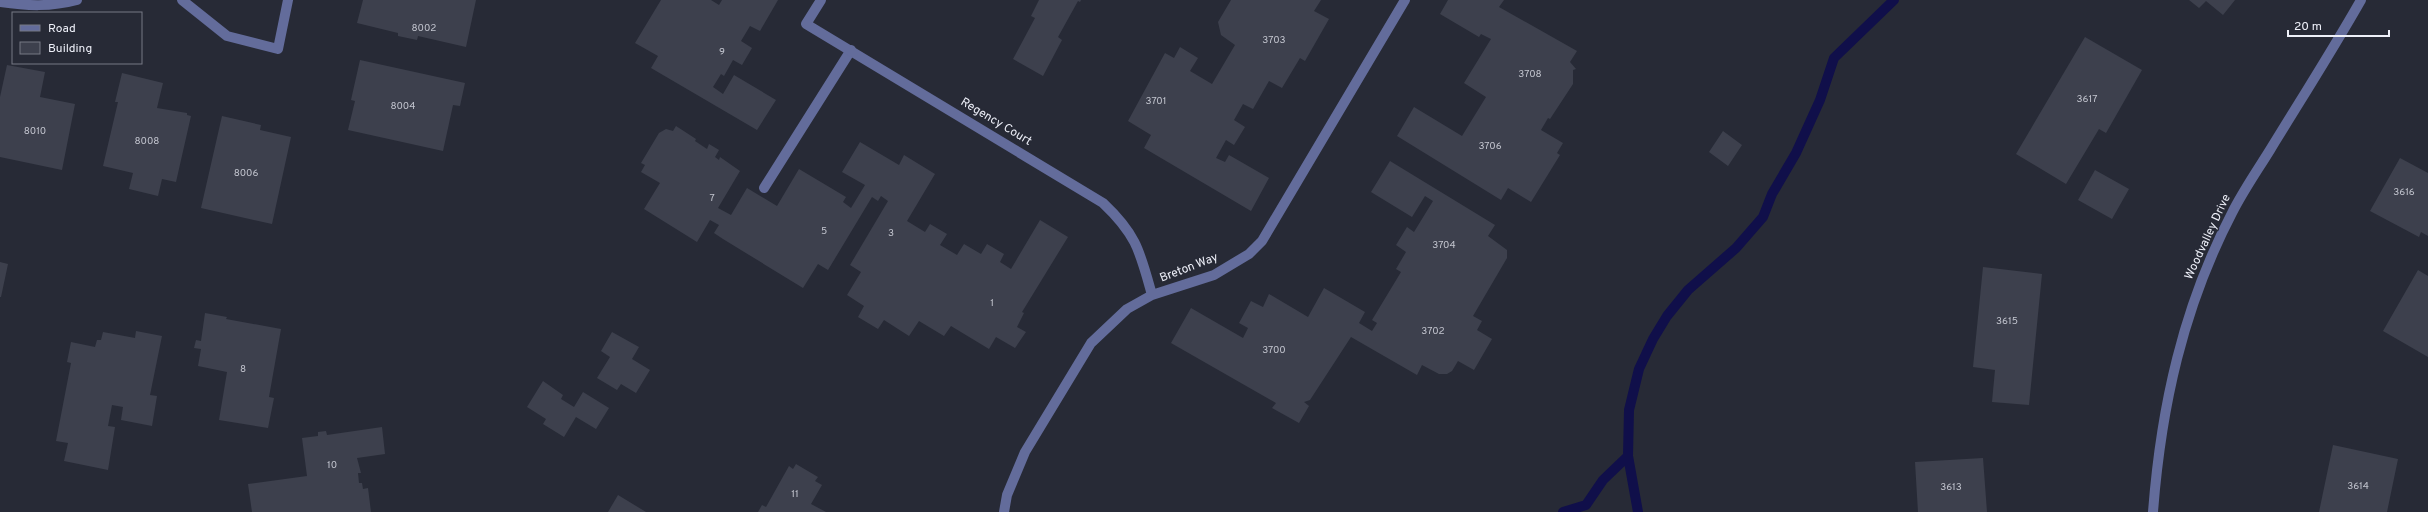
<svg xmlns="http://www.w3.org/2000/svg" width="2428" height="512" viewBox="0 0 2428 512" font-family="Overpass,sans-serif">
	<rect width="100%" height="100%" fill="#272a36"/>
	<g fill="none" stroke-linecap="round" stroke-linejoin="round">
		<path stroke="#100f4a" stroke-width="10" d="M1563,512L1586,505L1603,480L1628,456
			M1638,512L1628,456L1629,410L1639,369L1653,339L1667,316L1688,290L1736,248L1763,217L1772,194L1796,153L1820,100L1834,58L1894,0"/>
	</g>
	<path fill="#3d404d" d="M363,0H476L466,47L418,36L417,40L398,36V33L357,23Z
		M661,0H711L719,5L722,0H778L760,31L750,26L741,41L752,48L742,65L733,60L724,76L721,74L713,87L723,94L734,75L776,100L757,130L651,68L658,56L635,43Z
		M1039,0H1081L1080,2L1078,1L1058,37L1062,40L1043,76L1013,59L1035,18L1031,16Z
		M1231,0H1321L1314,11L1329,19L1305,61L1300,58L1282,88L1269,81L1253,109L1243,104L1234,120L1245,127L1234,145L1226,140L1216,158L1225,162L1229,155L1269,178L1251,211L1144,148L1151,135L1128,121L1165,53L1174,58L1180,47L1198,58L1190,71L1212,84L1235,45L1221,35L1218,22Z
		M1448,0H1504L1499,7L1577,51L1570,62L1576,69L1573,70V84L1550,119L1548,118L1541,130L1563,143L1557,153L1560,155L1531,202L1508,188L1501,200L1397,136L1414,107L1462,136L1486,97L1464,83L1491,39L1481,34L1479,37L1440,14Z
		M2189,0H2235L2223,15L2206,1L2199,8Z
		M2085,37L2142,70L2106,133L2099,129L2066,184L2016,154Z
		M360,60L465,83L460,106L453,105L443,151L348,130L355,101L351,100Z
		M7,65L45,72L40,97L75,104L62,170L0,157V97Z
		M122,73L163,83L157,108L187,113V115L191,116L176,182L162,179L158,196L129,189L133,173L103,166L118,102H115Z
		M222,116L261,125L260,130L291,137L272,224L201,208Z
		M676,126L696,139L695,141L707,149L709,144L719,150L715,157L719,160L720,157L740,171L718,208L731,215L747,188L777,206L799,169L846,197L843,202L851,208L865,185L842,172L860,142L899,165L904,155L935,174L907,221L925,232L930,224L947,234L940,245L957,255L964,244L981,254L987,244L1004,254L1000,262L1011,269L1040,220L1068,237L1022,312L1024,313L1017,327L1026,332L1015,348L996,337L989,349L951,326L944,336L919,321L909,336L884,320L878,329L858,317L864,306L847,295L861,272L850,265L888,201L881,196L878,201L872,197L828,270L818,264L803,288L723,239L714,233L719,225L710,220L697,242L644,209L660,183L641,172L645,165L641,163L659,133L666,129L673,131Z
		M1723,131L1742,145L1728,166L1709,152Z
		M2400,158L2428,173V236L2421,232L2419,237L2370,211Z
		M1390,161L1495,225L1488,236L1507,250V258L1473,316L1482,321L1477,330L1492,339L1474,370L1458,361L1452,371L1447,374H1439L1422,365L1417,375L1351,337L1310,400L1304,402L1309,406L1299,423L1272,408L1276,403L1171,343L1191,308L1243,338L1248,328L1239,323L1251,301L1263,307L1269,294L1308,317L1324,288L1365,312L1359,323L1372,331L1377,323L1372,320L1401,272L1396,269L1406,252L1396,245L1407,227L1414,232L1433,201L1425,196L1412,217L1371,192Z
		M2095,170L2129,189L2112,219L2078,200Z
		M0,262L8,264L1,297H0Z
		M1983,267L2042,274L2029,405L1992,402L1995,370L1973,367Z
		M2418,270L2428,276V357L2383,331Z
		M205,313L227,317L226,319L281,329L269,397L274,398L268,428L219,420L227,372L198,366L201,349L194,348L196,340L201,341Z
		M136,331L162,336L150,395L157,396L152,426L121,420L123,407L112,405L108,426L115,427L108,470L64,461L68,443L56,441L71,363L67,362L71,342L95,347L97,340H101L103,332L135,338Z
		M612,332L639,347L632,359L650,370L636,393L621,384L617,390L597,378L610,357L601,351Z
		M543,381L563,395L561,399L574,407L583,392L609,408L596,429L576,417L564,437L543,424L546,419L527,407Z
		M382,427L385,454L357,458L361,473H358L359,483H362L363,489L368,488L371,512H252L248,484L307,476L302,438L318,436V432L326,431L327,435Z
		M2333,445L2398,459L2387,512H2319Z
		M1983,458L1987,512H1918L1915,462Z
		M796,464L818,477L815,481L822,485L811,504L826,512H758L762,505L766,507L789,466L793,469Z
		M618,495L646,512H608Z"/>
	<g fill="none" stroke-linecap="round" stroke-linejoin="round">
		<path stroke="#636c9b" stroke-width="10" d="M764,188L851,50"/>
		<path stroke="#636c9b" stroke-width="10" d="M182,0L227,36L278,49L288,0
			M821,0L806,24L1103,203C1137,235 1140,252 1152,295
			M0,2C27,6 51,7 77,0
			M1004,512L1007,495L1025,452L1091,343L1127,309L1152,295L1214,275L1249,254L1262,241L1405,0
			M2153,512C2161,407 2183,307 2232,213C2243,191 2257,171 2270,150C2300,101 2332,51 2361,0"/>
	</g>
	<g text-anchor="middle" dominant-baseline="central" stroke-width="3" stroke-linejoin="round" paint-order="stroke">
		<g font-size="10" fill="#c2c4ce">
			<text x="424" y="28">8002</text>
			<text x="1274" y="40">3703</text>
			<text x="722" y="52">9</text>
			<text x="1530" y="74">3708</text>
			<text x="2087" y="99">3617</text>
			<text x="1156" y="101">3701</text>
			<text x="403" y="106">8004</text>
			<text x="35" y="131">8010</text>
			<text x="147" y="141">8008</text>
			<text x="1490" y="146">3706</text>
			<text x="246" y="173">8006</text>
			<text x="2404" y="192">3616</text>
			<text x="712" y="198">7</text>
			<text x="824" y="231">5</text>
			<text x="891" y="233">3</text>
			<text x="1444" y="245">3704</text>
			<text x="992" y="303">1</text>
			<text x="2007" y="321">3615</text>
			<text x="1433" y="331">3702</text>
			<text x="1274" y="350">3700</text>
			<text x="243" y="369">8</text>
			<text x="332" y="465">10</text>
			<text x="2358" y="486">3614</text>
			<text x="1951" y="487">3613</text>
			<text x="795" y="494">11</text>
		</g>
		<g font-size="12" fill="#eef0f9" stroke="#272a36">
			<text transform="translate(996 122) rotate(31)">Regency Court</text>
			<text transform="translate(2208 237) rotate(-65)">Woodvalley Drive</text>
			<text transform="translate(1189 268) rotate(-21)">Breton Way</text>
		</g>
	</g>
	<rect x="12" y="12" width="130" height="52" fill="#272a36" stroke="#777984"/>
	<rect x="20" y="25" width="20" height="6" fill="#636c9b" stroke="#777984"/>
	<text x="48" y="32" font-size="12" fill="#eef0f9">Road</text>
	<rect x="20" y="42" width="20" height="12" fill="#3d404d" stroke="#777984"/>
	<text x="48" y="52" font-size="12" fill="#eef0f9">Building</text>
	<path d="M2288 30v6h101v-6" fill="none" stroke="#eef0f9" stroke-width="2"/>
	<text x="2294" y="30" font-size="12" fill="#eef0f9" stroke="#272a36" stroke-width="3" paint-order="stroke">20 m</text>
</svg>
